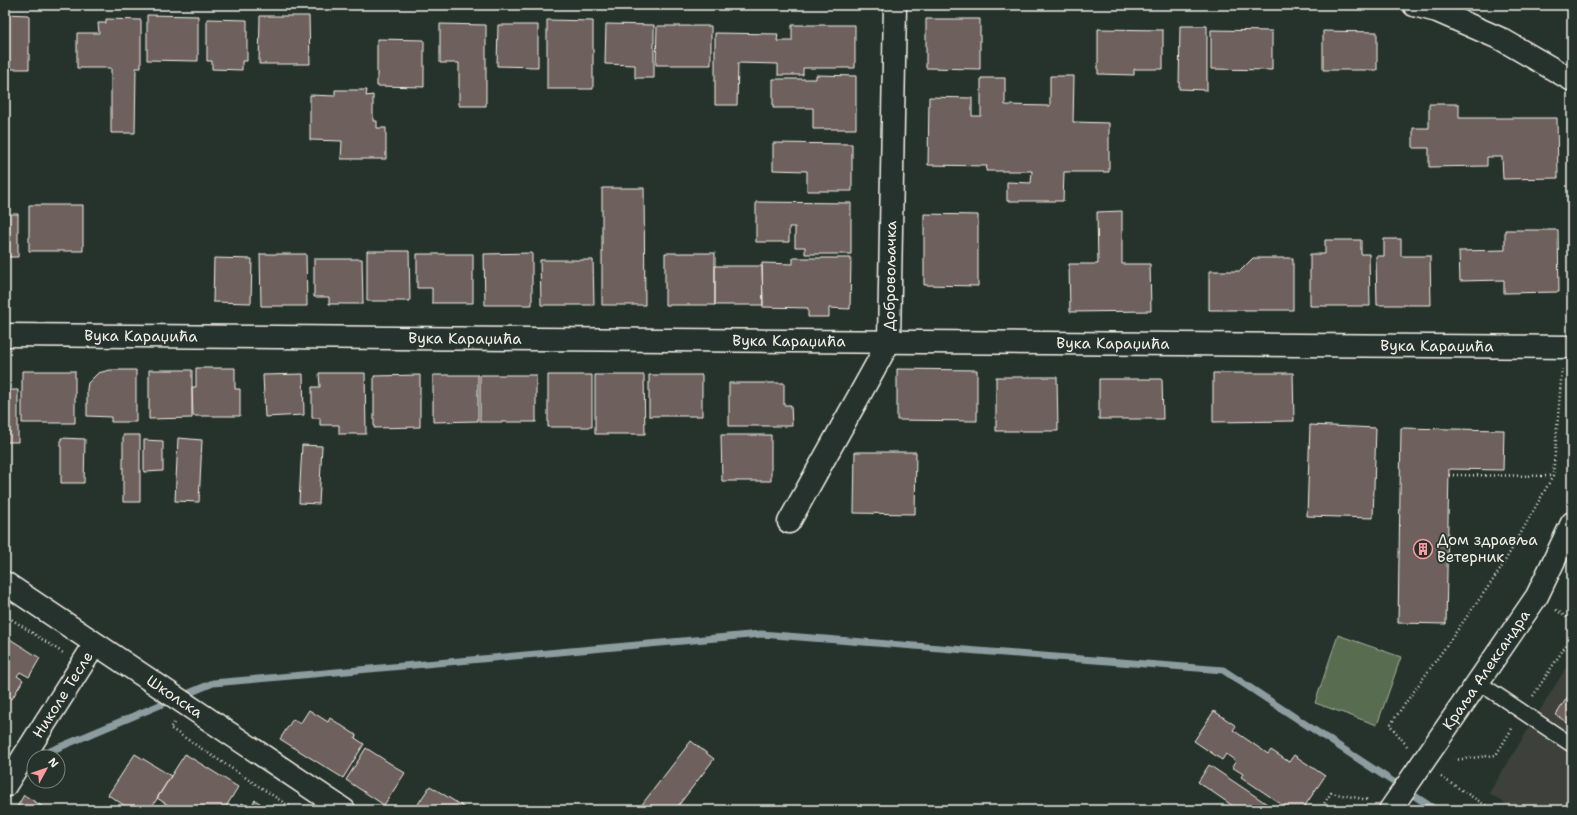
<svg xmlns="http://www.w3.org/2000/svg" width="1577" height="815" viewBox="0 0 1577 815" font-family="'Shantell Sans',sans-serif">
	<rect width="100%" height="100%" fill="#26332d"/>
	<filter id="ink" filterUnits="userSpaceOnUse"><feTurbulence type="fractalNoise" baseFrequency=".025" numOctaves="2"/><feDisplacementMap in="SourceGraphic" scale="8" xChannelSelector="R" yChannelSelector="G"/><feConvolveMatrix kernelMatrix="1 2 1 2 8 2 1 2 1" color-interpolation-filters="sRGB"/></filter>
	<g filter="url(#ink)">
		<path fill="#3c413b" d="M1572,658V810H1515L1489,793Z"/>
		<path fill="#586d50" stroke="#a6af9c" d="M1338,635L1401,657L1377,725L1315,703Z"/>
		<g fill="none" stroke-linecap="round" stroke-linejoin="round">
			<path stroke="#8d9d9f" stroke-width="7" d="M182,696L213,683L761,634L1223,670L1436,810
				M36,757L172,700"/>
		</g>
		<path fill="#6e615c" stroke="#f4f1e8" d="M5,14L29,15V69H5Z
			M147,15L198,16V61L147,60Z
			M260,16H309L310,64H259Z
			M106,19L141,20V68H136L135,133H111V68H77V33H99L98,23H106Z
			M207,19L247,20V61H242V70L212,69V61H207Z
			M926,19H980V69L926,68Z
			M547,20L593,21V89H547Z
			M440,24L486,25V106H459V63H440Z
			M606,24L654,25V78H635V65L605,64Z
			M498,25H538V67L497,66Z
			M792,25H855V68H803V75H778V64L738,63L737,105H715V33L778,34L777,41H792Z
			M657,26H711V65H656Z
			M1180,26H1207V90L1179,89Z
			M1098,29L1163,30V69H1134V75L1098,74Z
			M1211,30L1272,31V70L1211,69Z
			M1323,31L1377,32V70H1323Z
			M377,39L424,40V87L377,86Z
			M816,75L856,76V129H813V108H773V79H816Z
			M1050,76H1074L1073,122L1109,123V172H1064L1063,201H1007V182L1031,183L1032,171H986L987,166L928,165L929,97L972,98V116H981V78H1005V105L1050,106Z
			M335,90H367L366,96L373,95V121H377V128H386V159H341L342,141L310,140V95L335,96Z
			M1429,104H1459V118H1557L1558,178L1503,179L1502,157H1487V166L1429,167V148H1413V128H1429Z
			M773,143L852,144V191H807V171L773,170Z
			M602,188H644L645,305H602Z
			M756,202L851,203V254H805V247H795V227H789V242H756Z
			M29,205H83V251H29Z
			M1122,211V264H1150L1151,311L1070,312L1069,264H1098L1097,212Z
			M5,214H18V257H5Z
			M924,214L978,215V286L924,285Z
			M1505,230H1558L1559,292L1504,293V280L1460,281L1459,251L1505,250Z
			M1384,239H1401V256H1430L1431,305H1377L1376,256H1384Z
			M1325,240H1361V254H1369L1370,306H1310V254H1325Z
			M367,251H409L410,301H367Z
			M532,253V305H485L484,254Z
			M665,253H715V305H665Z
			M260,254H306L307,306H261Z
			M417,254H473V303H432V288H417Z
			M214,258L252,259L251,303L213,302Z
			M793,258H851L850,309L829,308V317H808V308L763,307L762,263L793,264Z
			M1253,258H1293V310H1209V271H1240Z
			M314,259H362L363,304H329V297H314Z
			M540,260H593L594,305H541Z
			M715,266H762L763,305H715Z
			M196,368H235V389H240V416H193L192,387H196Z
			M897,369L977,370V421L897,420Z
			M110,370H136V422H111V417L87,416V389L88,383L98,373Z
			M149,370H192V418L149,419Z
			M22,371H75V423H22Z
			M319,373H365L366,434H339V425H320V418H312V387H320Z
			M1213,373H1293L1294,421L1213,422Z
			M303,374L304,415L265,417L263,375Z
			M420,375V427L374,428V376Z
			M433,375H478V421L433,422Z
			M480,375H536V422H480Z
			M548,375H592V427H548Z
			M595,375H644L645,434H595Z
			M649,375H702V416H649Z
			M996,377H1057L1058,431H996Z
			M1099,379H1162L1163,419H1099Z
			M729,383H784V405H791L792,426H729Z
			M5,390H18V442H5Z
			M1310,425L1376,428L1373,518L1307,516Z
			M1401,428L1504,430L1503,470L1449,469L1446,624L1398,623Z
			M123,435H140V502H123Z
			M721,435H771V481H722Z
			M61,438L85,439L84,483H61Z
			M178,438L202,440L199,502L175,501Z
			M144,440L163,441V471L144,472Z
			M302,445L322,446L319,504L299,503Z
			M855,452H916L915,514L854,513Z
			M5,636L40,658L29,677L20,672L17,676L23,680L12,699L6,695L5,697Z
			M1572,690V726L1556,715Z
			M309,710L328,722L330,718L356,735L355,738L364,744L343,778L280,739L293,719L300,724Z
			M1214,711L1236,726L1233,730L1268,754L1271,750L1289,762L1294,755L1325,776L1302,810H1290L1241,777L1243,774L1232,767L1236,761L1226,754L1222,760L1194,741Z
			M691,741L714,759L675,810H645L640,807Z
			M366,748L405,773L384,805L346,780Z
			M135,754L171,776L150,810H132L108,795Z
			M185,754L238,787L224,810H176L157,798Z
			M1209,765L1276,810H1231L1233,806L1198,782Z
			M430,786L467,809V810H414Z
			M24,795L48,810H15Z
			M255,800L270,810H238L242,803L250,808Z"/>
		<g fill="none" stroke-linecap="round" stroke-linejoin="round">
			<defs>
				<path id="lane" d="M1478,682L1572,745"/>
				<g id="street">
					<path d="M1414,5L1437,11L1501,39L1572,80"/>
					<path id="s1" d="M5,335L1572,347"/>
					<path id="s2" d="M789,522L889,342L895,5"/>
					<path id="s3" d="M5,583L344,810"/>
					<path id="s4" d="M5,786L95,644"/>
					<path id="s5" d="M1390,810L1537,596L1572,523"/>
				</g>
			</defs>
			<use href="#lane" stroke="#f4f1e8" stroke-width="17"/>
			<use href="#street" stroke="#f4f1e8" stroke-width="25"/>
			<path stroke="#f4f1e8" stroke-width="2.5" stroke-dasharray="1 3" stroke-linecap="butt" d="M1449,475L1553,476
				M1556,610L1572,621
				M5,615L63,653
				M1533,696L1572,636
				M174,723L170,728L295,810
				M1407,746L1390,725L1500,570L1553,476L1562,369
				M1454,760L1496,755L1513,727
				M1441,777L1493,810
				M1320,810L1331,793L1369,800"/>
			<use href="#lane" stroke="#26332d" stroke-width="14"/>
			<use href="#street" stroke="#26332d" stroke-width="22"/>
		</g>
	</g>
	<defs>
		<symbol id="building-ring" viewBox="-11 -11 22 22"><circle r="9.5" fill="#26332d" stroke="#ff9aa2" stroke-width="1.5"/><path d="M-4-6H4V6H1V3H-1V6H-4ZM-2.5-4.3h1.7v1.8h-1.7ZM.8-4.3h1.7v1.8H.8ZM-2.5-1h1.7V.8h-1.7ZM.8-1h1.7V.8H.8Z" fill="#ff9aa2"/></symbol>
	</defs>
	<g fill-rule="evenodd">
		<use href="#building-ring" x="1412" y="538" width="22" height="22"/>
	</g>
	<g text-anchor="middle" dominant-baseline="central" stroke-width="3.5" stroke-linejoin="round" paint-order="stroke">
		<g font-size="15" fill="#f4f1e8" stroke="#26332d">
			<text stroke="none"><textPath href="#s2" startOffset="272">Добровољачка</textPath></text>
			<text stroke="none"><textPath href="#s1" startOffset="136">Вука Караџића</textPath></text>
			<text stroke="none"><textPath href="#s1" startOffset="460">Вука Караџића</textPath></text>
			<text stroke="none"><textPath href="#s1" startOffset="784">Вука Караџића</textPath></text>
			<text stroke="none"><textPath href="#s1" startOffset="1108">Вука Караџића</textPath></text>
			<text stroke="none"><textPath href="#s1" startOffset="1432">Вука Караџића</textPath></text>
			<text stroke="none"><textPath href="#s5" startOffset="170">Краља Александра</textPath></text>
			<text stroke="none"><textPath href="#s4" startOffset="108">Николе Тесле</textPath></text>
			<text stroke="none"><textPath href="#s3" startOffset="204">Школска</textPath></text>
		</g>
		<g font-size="15" fill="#f4f1e8" stroke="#26332d" text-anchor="start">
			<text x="1437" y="540">Дом здравља<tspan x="1437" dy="17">Ветерник</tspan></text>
		</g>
	</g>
	<rect width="1577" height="815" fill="none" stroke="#26332d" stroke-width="20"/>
	<rect x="10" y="10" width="1557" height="795" fill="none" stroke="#f4f1e8" stroke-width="1.5" filter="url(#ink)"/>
	<g transform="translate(46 769) rotate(50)"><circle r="19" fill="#26332d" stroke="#787f78"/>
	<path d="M0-3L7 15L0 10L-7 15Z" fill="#ff9aa2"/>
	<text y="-6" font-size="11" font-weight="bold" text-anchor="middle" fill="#f4f1e8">N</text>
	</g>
</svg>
